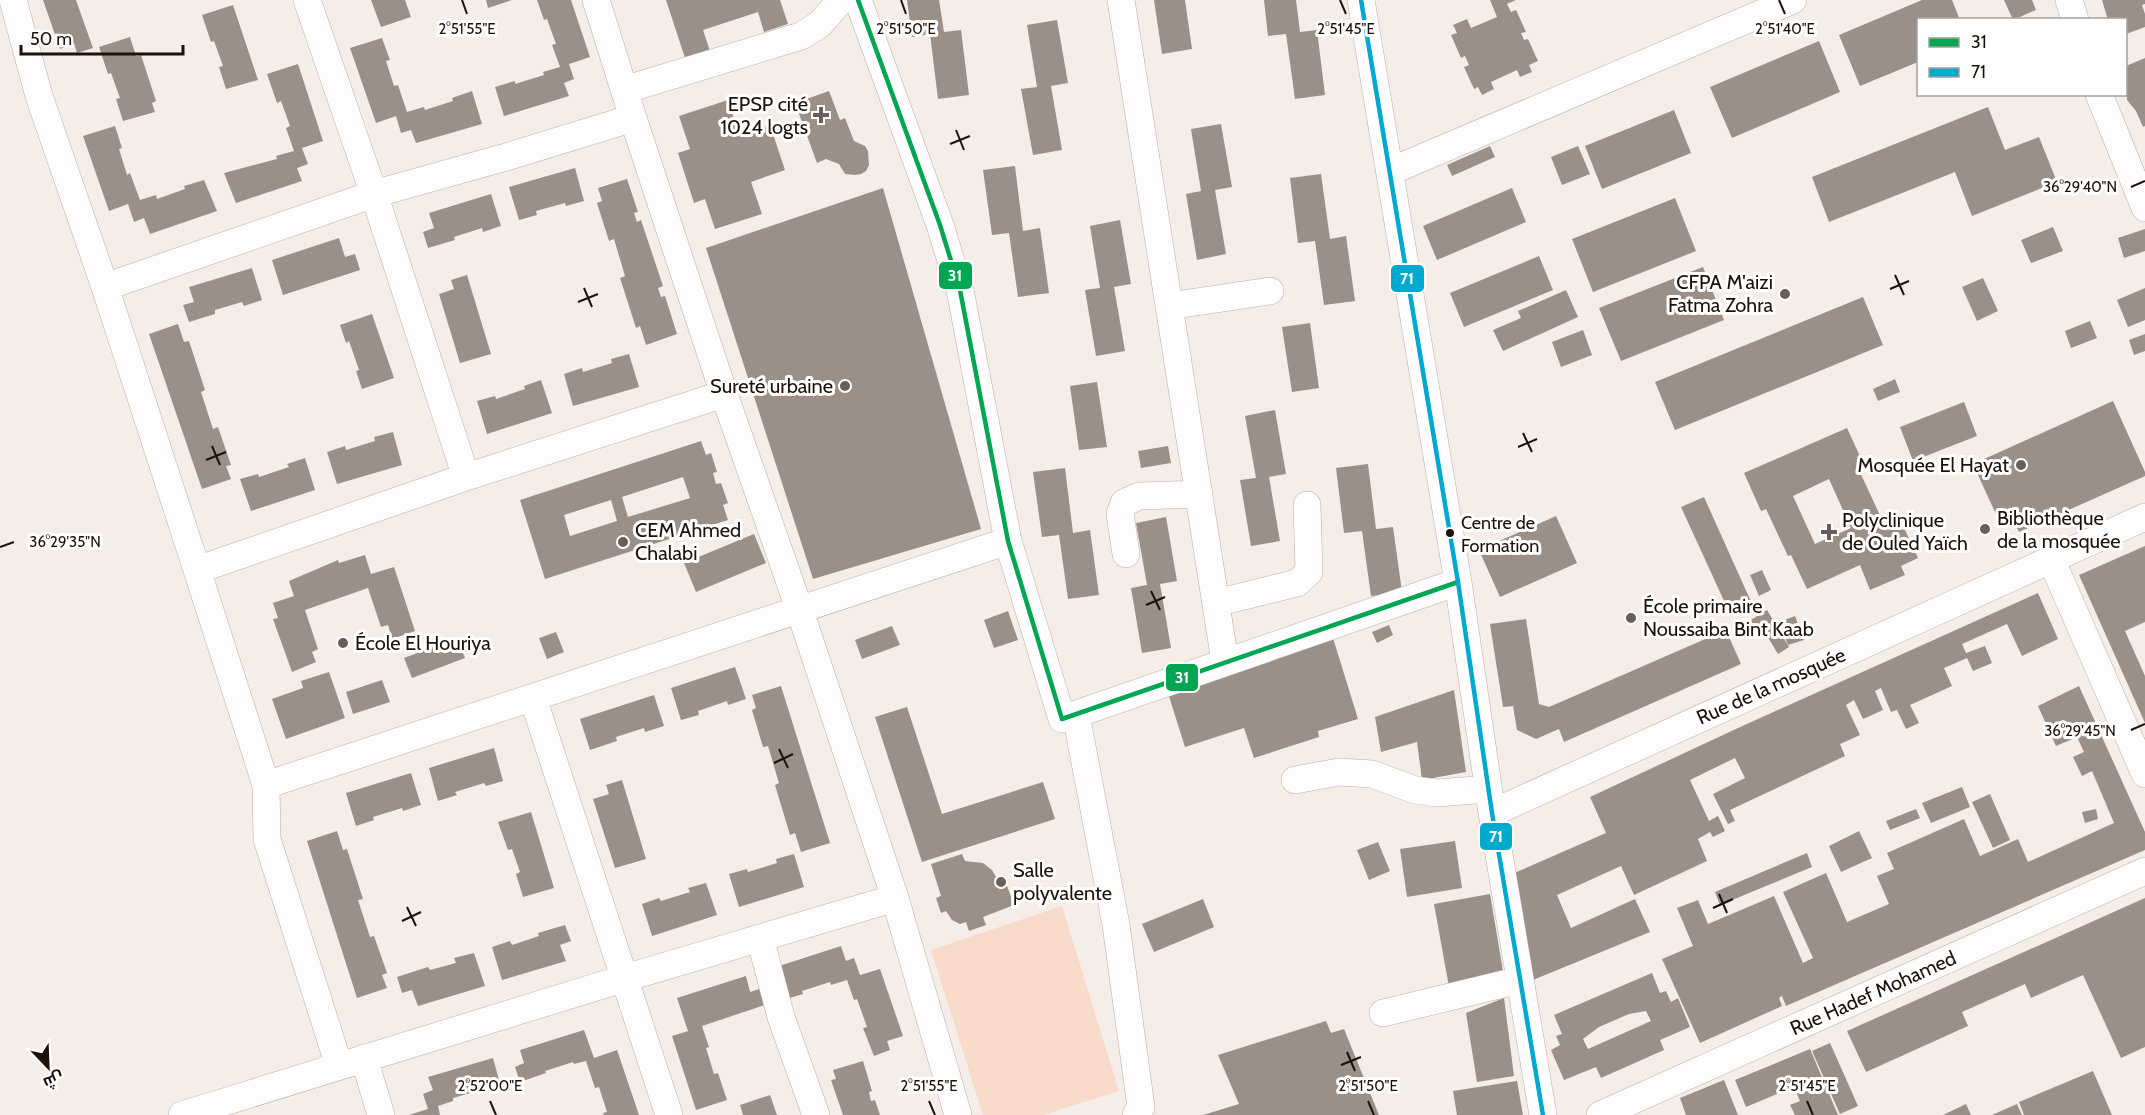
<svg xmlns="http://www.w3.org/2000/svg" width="2145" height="1115" viewBox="0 0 2145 1115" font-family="Cabin,Cairo,sans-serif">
	<rect width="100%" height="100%" fill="#f5ede8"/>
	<path fill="#f8dbca" d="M1062,906L1119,1091L1043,1115H983L931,950Z"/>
	<path fill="#9b9088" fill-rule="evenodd" d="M43,0H76L93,48L77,53L74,43L60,49Z
		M371,0H405L411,17L381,27Z
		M486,0H512L488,8Z
		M537,0H571L590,57L569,64L574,79L564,83L569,96L504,116L495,87L515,81V84L544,75L543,72L560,67L552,45L556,44L547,19L544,20Z
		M666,0H780L788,24L764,32L758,12L703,30L710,51L685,58Z
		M907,0H939L944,32L961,30L969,95L938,99L930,34L912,37Z
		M1154,0H1185L1192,49L1162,54Z
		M1264,0H1296L1300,32L1317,30L1325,95L1295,99L1286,34L1268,36Z
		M1490,0H1516L1507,4L1511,12L1516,10L1526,32L1521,33L1524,40L1528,39L1538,61L1529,65L1532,72L1520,77L1517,70L1491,82L1494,89L1482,95L1478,87L1474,89L1464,67L1469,65L1465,56L1461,58L1451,35L1457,33L1453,25L1467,19L1471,28L1497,17Z
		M1922,0H1952L1960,20H1918V62L1860,86L1839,35Z
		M2004,0H2032L2036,10L2013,20Z
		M2102,0H2145V4L2142,5L2145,14V27L2126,34V20H2108Z
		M233,5L258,80L226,89L219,67L223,66L214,41L211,42L202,15Z
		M1057,20L1068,83L1051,86L1062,150L1033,155L1021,89L1037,87L1027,25Z
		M130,37L136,56L141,55L156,101L152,103L155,112L123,121L116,99L120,98L111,73L108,74L99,47Z
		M382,38L390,60L386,61L394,86L398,85L407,112L424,107L425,110L453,101L452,98L472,91L482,124L416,143L411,130L401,133L396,116L376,123L350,48Z
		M1819,41L1840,92L1732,138L1710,87Z
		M2145,58V126L2143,127L2136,111L2127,100L2126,66Z
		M298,64L323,141L302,148L308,164L297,168L302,181L236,203L224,173L277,159L276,156L294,151L286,128L290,126L281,101L277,103L267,74Z
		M829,91L840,120L845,118L854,141L865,146L868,151L869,165L866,171L861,174L855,175L845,174L839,164L826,159L817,163L795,103Z
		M728,100L739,135L770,125L785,170L751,182L762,214L715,229L705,199L694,203L678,153L690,149L679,116Z
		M1988,107L2005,150L2039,137L2057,182L1972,216L1955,172L1829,222L1812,177Z
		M1674,110L1691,153L1602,189L1585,146Z
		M1221,124L1232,187L1215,190L1226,254L1197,260L1186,194L1201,191L1191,129Z
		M115,126L122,148L119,149L127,175L130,173L140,200L156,195L157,199L185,189L184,186L204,180L217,211L150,234L144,218L134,222L128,204L109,211L83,136Z
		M1490,146L1495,157L1452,176L1447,165Z
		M1578,146L1590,174L1562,185L1551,157Z
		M1015,166L1023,231L1040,228L1049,293L1018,297L1009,233L992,235L983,170Z
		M575,168L584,201L566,206L565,203L536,211L537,215L519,220L509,187Z
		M1321,174L1330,239L1346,236L1355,301L1324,305L1315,241L1298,243L1290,178Z
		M627,179L638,212L634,213L637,222L641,220L663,286L658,288L661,297L665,296L677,334L646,345L640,326L636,328L620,278L625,276L614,239L609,241L597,203L602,201L598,188Z
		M883,188L981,529L813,579L706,248Z
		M1512,188L1526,222L1437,260L1423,226Z
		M491,194L501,226L483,232L482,228L454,237L455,240L428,248L423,232L434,228L429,213Z
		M1675,198L1696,251L1593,292L1572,239Z
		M1120,220L1131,284L1114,287L1125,351L1096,356L1085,290L1100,288L1090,226Z
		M2053,227L2063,251L2031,263L2021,240Z
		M2145,229V251L2124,258L2118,238Z
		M339,238L345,257L355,254L360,270L283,295L272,260Z
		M1539,256L1553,290L1464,327L1450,293Z
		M1703,267L1724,320L1621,361L1599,308Z
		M252,268L262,300L244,306L242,302L215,310V314L189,322L183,305L194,302L189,287Z
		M467,275L491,354L460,363L439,294L454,289L451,280Z
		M1983,278L1998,311L1977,321L1962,287Z
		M2145,288V320L2128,327L2117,300Z
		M1566,290L1578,317L1503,351L1493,330L1521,318L1518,311Z
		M1863,297L1883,345L1675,430L1655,382Z
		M372,314L394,378L362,389L356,371L359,370L349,341L346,343L340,325Z
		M2090,321L2097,338L2071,348L2065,331Z
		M1310,323L1319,388L1292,392L1282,327Z
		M178,324L184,342L189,341L205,390L201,392L213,429L218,427L231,465L226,466L231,479L202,489L149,334Z
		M1583,330L1592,355L1561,367L1552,342Z
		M2145,334V351L2134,355L2129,340Z
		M629,354L639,387L573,406L564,374L582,368L583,372L612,363L611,359Z
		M1895,379L1900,392L1878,401L1873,389Z
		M541,380L552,413L487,434L477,401L495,396L496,399L525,389L524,386Z
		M1097,382L1107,447L1079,450L1070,386Z
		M2113,401L2145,472V476L2019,532L2012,518L2000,523L1973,464Z
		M1964,402L1977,436L1913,461L1900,427Z
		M1275,410L1286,474L1269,477L1280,541L1251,546L1240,480L1256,478L1245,416Z
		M1847,428L1864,465L1858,468L1884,524L1899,517L1918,558L1901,566L1905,575L1870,590L1860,565L1807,589L1791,555L1788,556L1766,509L1761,511L1744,473ZM1829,479L1851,528L1815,544L1793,496Z
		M393,432L402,465L337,484L327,452L345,446L346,450L375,441L374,437Z
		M701,441L706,455L711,453L717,472L713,473L716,484L721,483L728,503L723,505L728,520L545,579L520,500ZM683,477L690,498L628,517L622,497ZM611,500L617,521L570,536L564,515Z
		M1168,446L1171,463L1141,468L1138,451Z
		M305,458L315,490L251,511L240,479L258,474L259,477L289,467L287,464Z
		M1368,464L1376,529L1393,527L1402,592L1371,596L1362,531L1344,533L1336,468Z
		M1065,468L1073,533L1090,530L1099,595L1068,599L1059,535L1042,537L1033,472Z
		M1704,497L1753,606L1731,616L1681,507Z
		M1556,516L1577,563L1500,597L1479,550Z
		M1166,517L1177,581L1160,584L1171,648L1142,653L1131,588L1147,585L1136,523Z
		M754,534L766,563L696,592L684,563Z
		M2145,546V622L2125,631L2145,676V723L2079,575Z
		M365,555L371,574L394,567L415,631L392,639L388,625L381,627L368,588L305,610L318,649L312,652L316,662L292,672L273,619L278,618L273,603L294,596L289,581L338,560L339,563Z
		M1762,570L1771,590L1759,596L1750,575Z
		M2038,593L2058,639L2022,656L2007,624L1962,644L1966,653L1985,646L1992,663L1973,671L1967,658L1944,668L1952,686L1910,705L1919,723L1906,729L1897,710L1891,712L1881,688L1875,691L1883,710L1863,719L1854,700L1846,705L1860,735L1840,744L1845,756L1730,810L1735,821L1728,824L1713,794L1745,778L1735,758L1690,780L1709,821L1718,816L1725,831L1713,837L1710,832L1698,839L1707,861L1634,895L1621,866L1557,895L1571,928L1635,899L1650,932L1528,982L1512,874L1606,833L1590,797L1738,728Z
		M1767,610L1789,647L1778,654L1761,626L1751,631L1746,623Z
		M1008,611L1018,640L994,648L984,620Z
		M1795,616L1804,640L1788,645L1779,622Z
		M1526,619L1539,704L1549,707L1726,630L1741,664L1564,742L1559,729L1536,739L1517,730L1513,706L1503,707L1490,624Z
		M1389,625L1393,635L1377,643L1372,632Z
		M892,626L900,645L862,659L855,640Z
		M556,632L564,652L547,659L539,638Z
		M457,638L465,658L412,678L404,658Z
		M1333,638L1358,719L1318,731L1319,737L1254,758L1244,728L1185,747L1167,690Z
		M735,667L746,699L728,705L727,701L698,711L699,715L681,720L671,688Z
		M329,672L345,718L286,739L272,699L303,688L301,681Z
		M382,680L390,702L353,714L346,692Z
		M781,686L830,843L801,852L795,833L790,835L775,785L779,783L768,746L763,747L752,710L756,708L752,695Z
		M2079,686L2145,832V850L1786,1006L1782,996L1779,998L1782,1006L1700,1043L1662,959L1693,946L1677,908L1698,900L1708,924L1774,896L1803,963L1813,958L1783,892L1826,873L1847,922L1889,904L1877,876L1894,869L1887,853L1964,819L1980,856L2018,839L2028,862L2114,823L2092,771L2082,776L2073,757L2084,752L2077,737L2056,746L2038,706Z
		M1454,690L1466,772L1422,780L1417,742L1381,752L1375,717Z
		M654,695L664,726L645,732L644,728L616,737L617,741L590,750L580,719Z
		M907,707L942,814L1043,782L1055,819L922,862L875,717Z
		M494,748L503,781L486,786L484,783L455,792L457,795L438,801L429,768Z
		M411,773L421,805L403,811L402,808L373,817L374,820L356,826L346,793Z
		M622,780L646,859L615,868L593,799L609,794L606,785Z
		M1962,787L1970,807L1931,823L1922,803Z
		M1990,794L2010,840L1993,848L1972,802Z
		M1916,809L1920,818L1890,830L1886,821Z
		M2096,809L2098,819L2085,823L2082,812Z
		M531,812L554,888L523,897L516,874L520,872L512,849L508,850L498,822Z
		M337,831L343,850L347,849L363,899L358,900L370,937L374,936L387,973L382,975L387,988L357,998L307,841Z
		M1859,831L1872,858L1841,872L1829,846Z
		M1455,841L1462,888L1407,897L1400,849Z
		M1378,842L1390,871L1369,880L1357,850Z
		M1807,853L1812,867L1720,905L1715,892Z
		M794,854L804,887L739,907L729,874L747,869L748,872L777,863L776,859Z
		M962,854L965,861L983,863L992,870L996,877L1003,875L1014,905L983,917L986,925L969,931L966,922L960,924L952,920L946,911L941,913L936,898L941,896L931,864Z
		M706,883L717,915L652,936L642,904L659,898L661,901L690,892L688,888Z
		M1490,894L1504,977L1449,987L1434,904Z
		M2145,898V1047L2121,1058L2083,975L2031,998L2025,984L1962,1012L1968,1026L1866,1072L1847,1031Z
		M1203,899L1214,927L1154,952L1142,924Z
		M565,925L571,941L560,945L566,961L502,980L492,947L510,941L512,945L539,936L538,933Z
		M841,946L846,961L854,958L860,975L880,969L903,1036L887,1041L890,1050L874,1056L863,1028L867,1027L857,999L854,1000L847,980L831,985L830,982L802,991L803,994L783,1000L773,968Z
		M474,953L485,986L418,1006L412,990L402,993L397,977L428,967L430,970L456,963L454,958Z
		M1652,973L1660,993L1666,991L1671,1002L1678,998L1690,1027L1660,1040L1664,1050L1601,1078L1596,1067L1564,1080L1551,1050L1560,1045L1556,1036L1562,1034L1554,1015ZM1646,1011L1651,1021L1588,1049L1583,1039L1599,1027L1629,1014Z
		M746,976L750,992L759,989L765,1005L702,1026L709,1047L706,1048L714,1074L718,1073L727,1100L696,1110L672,1036L688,1031L677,998Z
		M1504,998L1514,1076L1477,1082L1466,1013Z
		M1326,1021L1331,1033L1344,1029L1379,1115H1203L1239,1104L1218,1055Z
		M584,1030L594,1058L617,1050L639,1115H604L603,1113L607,1112L599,1087L595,1088L586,1061L574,1064L573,1062L545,1071L546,1073L520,1082L515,1067L524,1063L520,1050Z
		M1830,1043L1858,1106L1840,1114L1812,1051Z
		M1810,1049L1838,1115H1795L1790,1105L1800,1101L1794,1087L1746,1107L1735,1080Z
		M493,1058L501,1087L482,1093L481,1090L453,1098V1101L438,1106L440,1115H409L428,1109L423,1094L433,1090L428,1077Z
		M863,1061L872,1091L869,1092L871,1101L875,1100L880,1115H843L831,1080L836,1079L833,1070Z
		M2093,1071L2112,1115H2024L2019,1102Z
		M1724,1080L1738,1115H1686L1680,1098Z
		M1517,1081L1523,1115H1457L1453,1091Z
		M770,1095L777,1115H743L740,1105Z
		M1966,1104L1971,1115H1943Z
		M2017,1104L2022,1115H1992Z"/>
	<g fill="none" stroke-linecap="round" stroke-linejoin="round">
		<defs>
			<path id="minor" d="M13,0L39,96L105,287L197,570L466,477
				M307,0L374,194L466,477L724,394L800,611L895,898L958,1115
				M596,0L633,118L724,394
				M858,0L940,225L960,290L1008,541L1062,719L1458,582
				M1121,0L1225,662
				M1361,0L1458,582L1492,813L1543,1115
				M2069,0L2075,20
				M624,90L801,36L820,24L841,0
				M2099,94L2145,208
				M1391,171L1793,0
				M105,287L374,194L506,157L633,118
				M1169,306L1270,291
				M1126,554L1120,514L1124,503L1139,496L1199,494
				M2051,559L2145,774
				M197,570L266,785L267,839L339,1066
				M1216,603L1297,583L1309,572L1307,505
				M533,698L669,1115
				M1076,715L1116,925L1141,1107L1136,1115
				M1295,780L1339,772L1372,774L1415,790L1437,793L1488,789
				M266,785L1008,541
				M1492,813L2145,517
				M760,938L781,1017L816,1115
				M1383,1013L1520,980
				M364,1058L381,1115
				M182,1115L625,978L895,898
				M1600,1115L2145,871"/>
		</defs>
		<use href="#minor" stroke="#b8afa9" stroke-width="28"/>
		<use href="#minor" stroke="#fefcfc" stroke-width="27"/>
		<defs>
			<path id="bus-1" d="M858,0L940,225L960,290L1008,541L1062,719L1458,582"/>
			<path id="bus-2" d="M1361,0L1458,582L1492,813L1543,1115"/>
		</defs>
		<use href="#bus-1" stroke="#fff" stroke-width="9"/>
		<use href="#bus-2" stroke="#fff" stroke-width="9"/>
		<use href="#bus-1" stroke="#00a651" stroke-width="4.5"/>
		<use href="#bus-2" stroke="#00a9ce" stroke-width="4.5"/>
	</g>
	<path fill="none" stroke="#1d110a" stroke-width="2" d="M462,0L467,14M901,0L906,14M1340,0L1346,14M1779,0L1785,14M956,130L964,150M950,144L970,136M2131,187L2145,181M1895,275L1904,295M584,288L592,307M1890,289L1909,281M578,302L598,294M1523,433L1532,452M212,446L220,465M1518,447L1537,439M206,460L226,452M0,547L14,542M1151,591L1160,610M1146,605L1165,597M2131,730L2145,724M779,749L788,768M774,763L793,754M1719,894L1727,913M407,907L416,926M1713,908L1733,899M402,921L421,912M1347,1052L1355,1071M1341,1065L1361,1057M490,1101L496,1115M929,1101L935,1115M1368,1101L1374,1115M1807,1101L1813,1115"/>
	<g fill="#695e58" stroke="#fff" stroke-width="2">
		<path d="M818 106h6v6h6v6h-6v6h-6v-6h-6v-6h6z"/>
		<circle cx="1785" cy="294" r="6"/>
		<circle cx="845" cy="386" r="6"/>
		<circle cx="2021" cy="465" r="6"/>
		<circle cx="1985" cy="529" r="6"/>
		<path d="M1826 523h6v6h6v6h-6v6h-6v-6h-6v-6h6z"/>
		<circle cx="623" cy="542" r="6"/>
		<circle cx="1631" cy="618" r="6"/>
		<circle cx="343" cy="643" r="6"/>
		<circle cx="1001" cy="882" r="6"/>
	</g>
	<circle fill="#1d110a" stroke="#fff" stroke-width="2" cx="1450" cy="533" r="5"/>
	<g text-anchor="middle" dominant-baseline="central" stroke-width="6" stroke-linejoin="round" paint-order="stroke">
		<g font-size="18" fill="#1d110a" stroke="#fff" text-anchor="start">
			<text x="1461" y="523">Centre de<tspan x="1461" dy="23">Formation</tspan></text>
		</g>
		<g font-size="20" fill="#1d110a" stroke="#fff" text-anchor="start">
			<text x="808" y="104" text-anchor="end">EPSP cité<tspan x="808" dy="23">1024 logts</tspan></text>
			<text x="1773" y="282" text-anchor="end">CFPA M'aizi<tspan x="1773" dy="23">Fatma Zohra</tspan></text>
			<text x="833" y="386" text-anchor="end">Sureté urbaine</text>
			<text x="2009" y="465" text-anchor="end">Mosquée El Hayat</text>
			<text x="1997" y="518">Bibliothèque<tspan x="1997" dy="23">de la mosquée</tspan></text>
			<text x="1842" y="520">Polyclinique<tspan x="1842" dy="23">de Ouled Yaïch</tspan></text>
			<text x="635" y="530">CEM Ahmed<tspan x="635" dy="23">Chalabi</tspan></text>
			<text x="1643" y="606">École primaire<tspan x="1643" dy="23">Noussaiba Bint Kaab</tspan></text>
			<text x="355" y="643">École El Houriya</text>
			<text x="1013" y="870">Salle<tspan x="1013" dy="23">polyvalente</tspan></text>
		</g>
		<g font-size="20" fill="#1d110a" stroke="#fff">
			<text transform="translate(1771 686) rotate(-24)">Rue de la mosquée</text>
			<text transform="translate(1873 993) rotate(-24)">Rue Hadef Mohamed</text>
		</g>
	</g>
	<g font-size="15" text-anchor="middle" fill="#1d110a" stroke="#fff" stroke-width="6" stroke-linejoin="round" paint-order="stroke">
		<text x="467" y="34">2°51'55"E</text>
		<text x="906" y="34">2°51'50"E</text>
		<text x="1346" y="34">2°51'45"E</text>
		<text x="1785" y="34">2°51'40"E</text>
		<text x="2080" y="192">36°29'40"N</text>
		<text x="65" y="547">36°29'35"N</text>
		<text x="2080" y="736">36°29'45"N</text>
		<text x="490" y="1091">2°52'00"E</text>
		<text x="929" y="1091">2°51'55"E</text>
		<text x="1368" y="1091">2°51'50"E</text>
		<text x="1807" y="1091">2°51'45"E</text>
	</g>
	<g stroke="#fff" stroke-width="2">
		<rect x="938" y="261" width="35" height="29" rx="6" fill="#00a651"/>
		<rect x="1390" y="264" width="35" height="29" rx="6" fill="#00a9ce"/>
		<rect x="1165" y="663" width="34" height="29" rx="6" fill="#00a651"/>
		<rect x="1479" y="822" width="34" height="29" rx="6" fill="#00a9ce"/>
	</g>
	<g font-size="16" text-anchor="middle" font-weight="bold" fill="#fff">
		<text x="955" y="281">31</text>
		<text x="1407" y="284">71</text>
		<text x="1182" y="683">31</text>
		<text x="1496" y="842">71</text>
	</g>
	<rect x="1917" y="18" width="210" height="78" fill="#ffffff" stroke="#a5a09d" stroke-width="1.5"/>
	<rect x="1929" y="38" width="30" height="9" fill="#00a651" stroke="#a5a09d" stroke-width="1.5"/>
	<text x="1971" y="48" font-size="18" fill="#1d110a">31</text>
	<rect x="1929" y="68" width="30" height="9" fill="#00a9ce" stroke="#a5a09d" stroke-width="1.5"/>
	<text x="1971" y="78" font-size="18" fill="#1d110a">71</text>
	<g transform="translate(48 1067) rotate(157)" stroke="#ffffff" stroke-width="4.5" paint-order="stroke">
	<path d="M0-4.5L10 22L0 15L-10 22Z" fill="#1d110a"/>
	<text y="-9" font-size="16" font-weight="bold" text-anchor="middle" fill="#1d110a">ش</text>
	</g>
	<path d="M21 45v9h162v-9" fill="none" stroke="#1d110a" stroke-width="3"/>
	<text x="30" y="45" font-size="18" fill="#1d110a" stroke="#ffffff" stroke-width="4.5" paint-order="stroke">50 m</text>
</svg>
